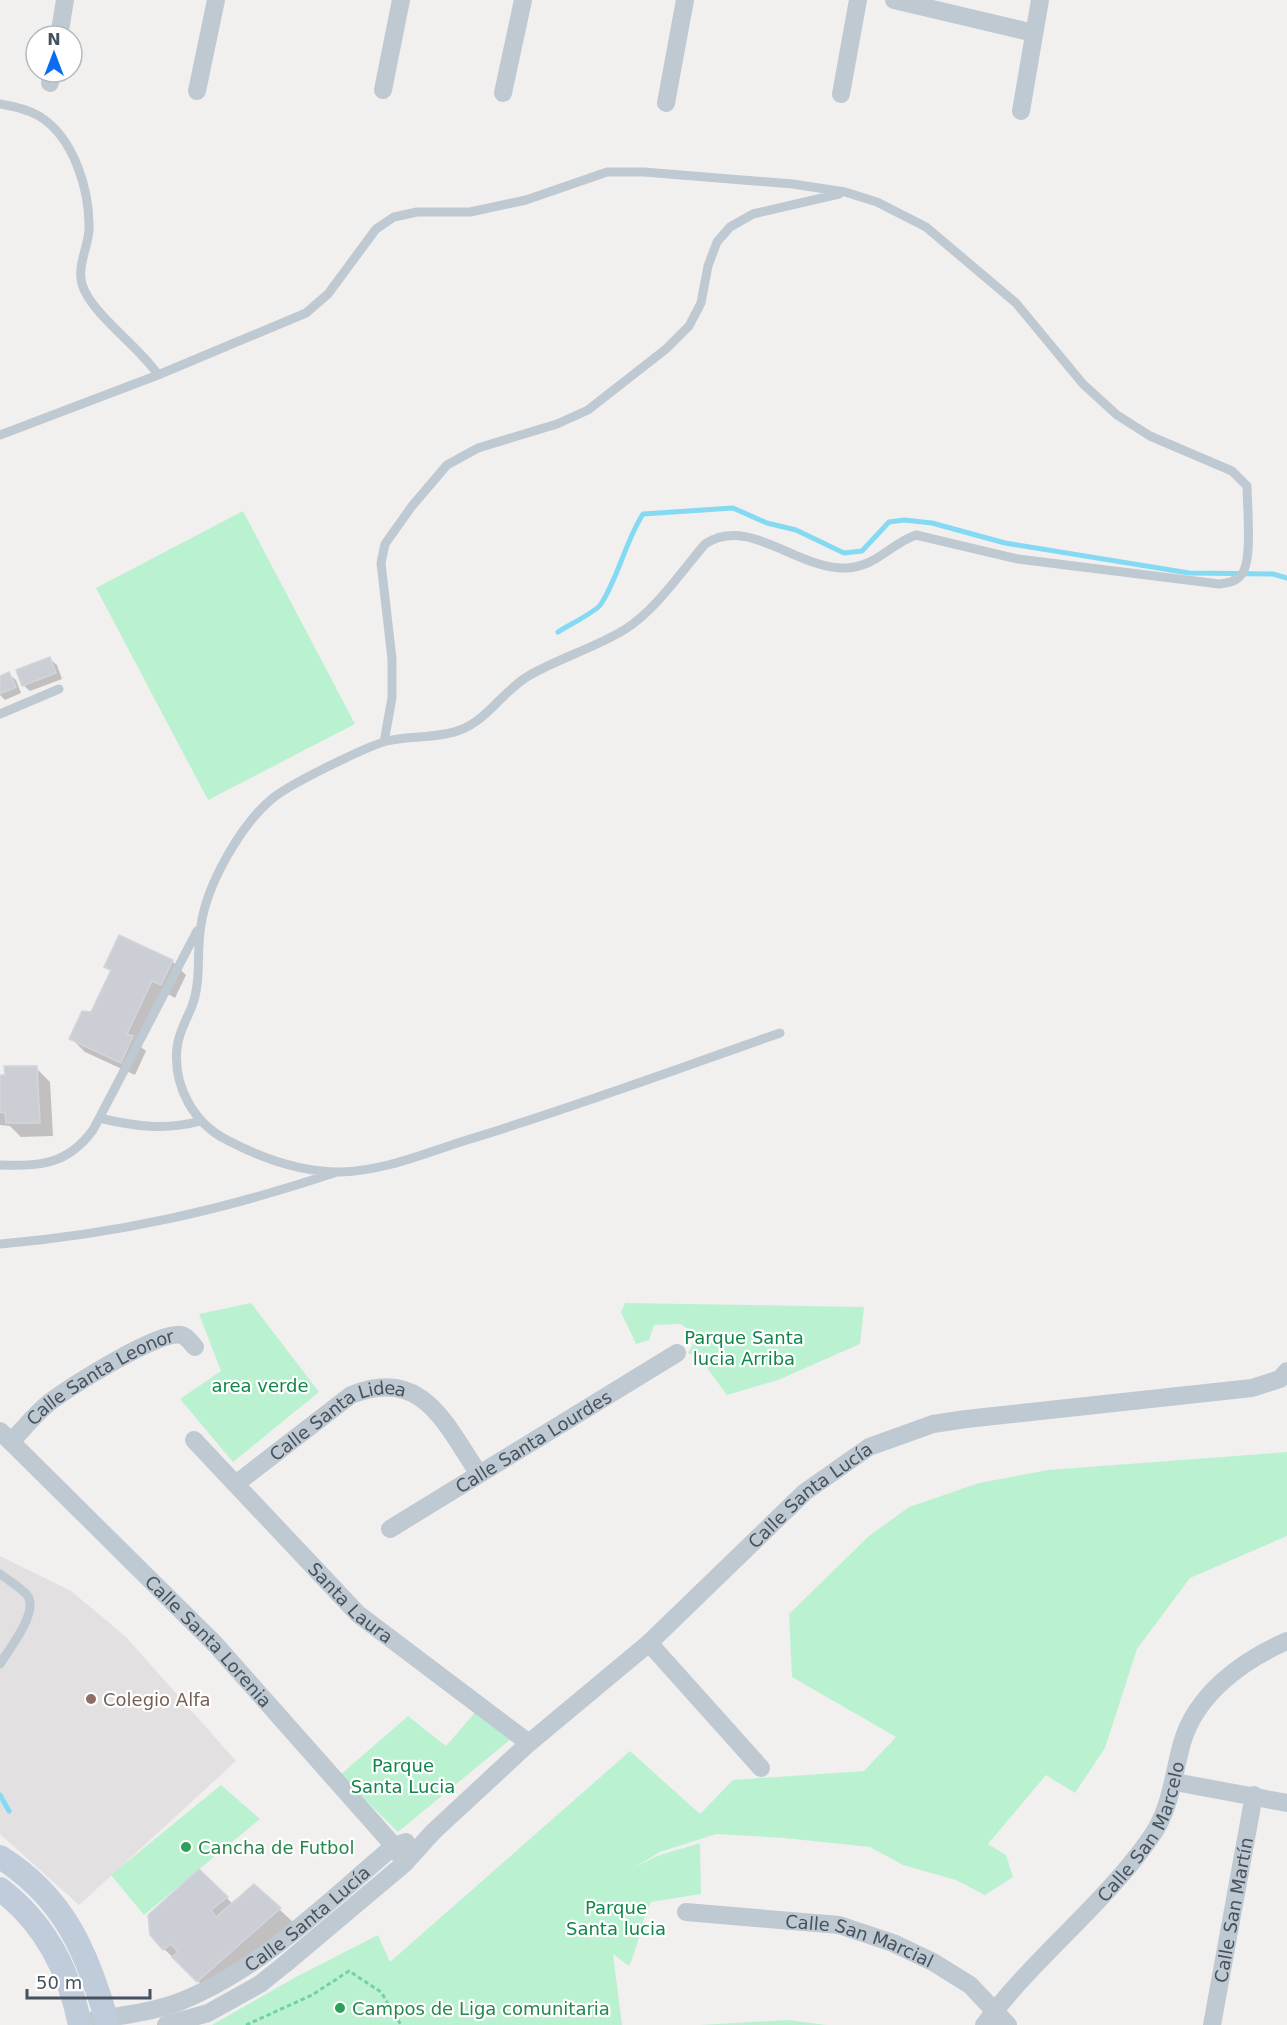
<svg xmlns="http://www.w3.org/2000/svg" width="1287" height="2025" viewBox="0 0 1287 2025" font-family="'DejaVu Sans',sans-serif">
	<rect width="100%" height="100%" fill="#f2efef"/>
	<path fill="#e3e0e1" d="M0,1556L71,1591L126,1637L236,1761L79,1905L0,1834Z"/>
	<path fill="#baf2d1" d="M243,511L355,724L208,800L96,588Z
		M251,1303L319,1392L233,1462L180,1399L221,1371L199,1314Z
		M625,1303L864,1307L860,1344L778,1380L727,1395L699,1357L688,1353L694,1342L691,1331L680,1324L654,1325L649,1340L636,1344L621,1312Z
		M1287,1452V1536L1190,1578L1137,1649L1105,1748L1075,1793L1046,1775L988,1844L1006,1855L1013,1877L985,1895L956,1880L903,1865L870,1847L784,1838L716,1834L660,1852L635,1867L657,1856L700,1843L701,1894L651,1902C640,1923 639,1946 629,1966L613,1954L622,2025H212L294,1978L378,1935L390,1962L630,1751L700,1814L733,1780L864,1771L896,1737L792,1677L789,1614L869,1536L909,1507L979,1483L1048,1470Z
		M478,1709L512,1738L398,1832L340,1775L408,1716L446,1746Z
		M221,1785L260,1819L144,1915L111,1875Z
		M787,2020L827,2025H700Z"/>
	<path fill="#0003" d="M50,659L57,665L62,679L30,691L23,685Z
		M9,674L16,680L21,693L5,700L0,695V678Z
		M172,961L186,975L175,998L166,993L141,1047L146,1051L135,1075L85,1052L71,1038L92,1014L111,972L106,966Z
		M36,1068L50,1082L53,1136L21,1137L10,1126L0,1125V1077Z
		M199,1871L233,1904L254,1886L294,1923L212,1994L164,1949Z"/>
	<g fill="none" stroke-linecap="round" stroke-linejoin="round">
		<path stroke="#84daf3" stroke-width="5" d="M558,632C567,626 596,612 601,604C619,576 625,542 643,514L733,508L767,523L796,530L844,553L862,551L889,522L904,520L932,523L1005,543L1189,573L1273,574L1287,578
			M0,1795L9,1811"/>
	</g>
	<path fill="#cbced4" stroke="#d3d5db" stroke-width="1.5" d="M50,657L56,673L22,686L16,670Z
		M9,672L16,687L0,694V676Z
		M119,935L173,960L161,985L152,981L127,1034L133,1036L121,1063L69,1039L82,1011L91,1012L111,970L104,967Z
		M4,1066H37L40,1123H6L5,1113L0,1112V1075H5Z
		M199,1869L228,1897L211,1910L216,1917L254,1884L281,1908L197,1982L172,1957L178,1952L171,1944L163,1950L150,1935L148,1915Z"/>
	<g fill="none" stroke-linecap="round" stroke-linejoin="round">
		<path stroke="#70d3a3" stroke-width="3" stroke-dasharray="4.5 3" stroke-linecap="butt" d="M246,2025L312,1995L349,1971L381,1992L401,2025"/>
		<path stroke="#bfc9d2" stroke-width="9" d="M0,104C12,106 29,110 39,116C74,137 90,191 89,230C88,247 77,266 82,284C90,313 141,348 158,375L306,313L328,294L376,229L394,217L417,212H470L526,200L607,172H644L793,184L845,192L877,202L926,227L1016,303L1083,384L1117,415L1150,436L1232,471L1247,486C1247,505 1253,563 1241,575C1235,582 1228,583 1219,584L1018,559L916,535C890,544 876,567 846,568C798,570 749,515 705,544C681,572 656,610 624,630C594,648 560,658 530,675C504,689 488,720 460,730C437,739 410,735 387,741C365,747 290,784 273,798C241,824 207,884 201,925C196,952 202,979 192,1006C187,1019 178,1033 177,1048C173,1085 193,1123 227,1140C261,1158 301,1172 340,1172C385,1171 428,1152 470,1139C575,1107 677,1069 780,1033
			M0,435L158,375
			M0,714L59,689
			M384,742L392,698V659L381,563L385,544L412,506L447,465L478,448L557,424L588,410L666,349L689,326L701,303L708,266L717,242L730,227L753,214L839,194
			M99,1118C134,1126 165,1131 200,1121
			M0,1165C41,1166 67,1165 93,1130L197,931
			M0,1244C117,1234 223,1210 334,1173
			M0,1574C8,1580 20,1587 27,1595C40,1611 9,1649 0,1664"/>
		<g stroke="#bfc9d2" stroke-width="18">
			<path d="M894,0L1034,33"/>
			<path d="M59,36L65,0"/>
			<path d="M50,83L52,72"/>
			<path d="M383,90L401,0"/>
			<path d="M197,91L216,0"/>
			<path d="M503,93L523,0"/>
			<path d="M841,94L858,0"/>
			<path d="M666,103L685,0"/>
			<path d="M1021,111L1040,0"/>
			<path id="s1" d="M0,1431L215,1644L394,1846L405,1863"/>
			<path id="s2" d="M194,1440L358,1614L529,1743"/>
			<path id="s3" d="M11,1442C24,1428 36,1413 50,1402C70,1387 159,1330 181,1335C187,1336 191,1343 195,1347"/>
			<path id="s4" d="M237,1483L351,1395C423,1366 445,1424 479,1474"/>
			<path id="s5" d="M390,1529L677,1353"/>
			<path d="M649,1643L761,1768"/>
			<path d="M1175,1782L1287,1803"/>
			<path id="s6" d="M686,1912L839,1925L893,1943L933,1962L970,1985L1008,2025"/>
			<path id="s7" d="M80,2023C112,2016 147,2014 179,2002C261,1970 327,1902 394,1846L406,1842"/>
			<path id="s8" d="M166,2025L208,2013L260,1984L285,1964L405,1863L433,1832L529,1743L649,1643L805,1492L869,1447L933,1424L966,1419L1252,1388L1280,1379L1287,1371"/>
			<path id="s9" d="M984,2025C1033,1958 1104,1905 1151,1837C1171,1809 1173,1775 1182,1743C1196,1694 1243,1660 1287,1641"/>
			<path id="s10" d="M1212,2025L1254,1795"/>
		</g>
		<path stroke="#c0ccda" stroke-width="24" d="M0,1857C65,1898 88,1954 108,2025
			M0,1889C45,1923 69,1970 80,2025"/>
	</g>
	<circle fill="#8d6e63" stroke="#fff" stroke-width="2" cx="91" cy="1699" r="6"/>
	<g fill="#2e9e5b" stroke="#fff" stroke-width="2">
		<circle cx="186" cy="1847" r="6"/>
		<circle cx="340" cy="2008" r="6"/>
	</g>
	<g text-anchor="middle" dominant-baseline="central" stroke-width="4.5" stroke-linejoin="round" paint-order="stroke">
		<g font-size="18" fill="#10864c" stroke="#fff">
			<text x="744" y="1337">Parque Santa<tspan x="744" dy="21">lucia Arriba</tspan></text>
			<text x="260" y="1385">area verde</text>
			<text x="403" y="1765">Parque<tspan x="403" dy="21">Santa Lucia</tspan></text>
			<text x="616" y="1907">Parque<tspan x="616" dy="21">Santa lucia</tspan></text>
		</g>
		<g font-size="18" fill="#46525e" stroke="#fff">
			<text stroke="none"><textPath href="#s3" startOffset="112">Calle Santa Leonor</textPath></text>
			<text stroke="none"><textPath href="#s4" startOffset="122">Calle Santa Lidea</textPath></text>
			<text stroke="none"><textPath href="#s5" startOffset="168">Calle Santa Lourdes</textPath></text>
			<text stroke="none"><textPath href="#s8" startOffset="840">Calle Santa Lucía</textPath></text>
			<text stroke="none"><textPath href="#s2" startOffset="226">Santa Laura</textPath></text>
			<text stroke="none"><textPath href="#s1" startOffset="296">Calle Santa Lorenia</textPath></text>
			<text stroke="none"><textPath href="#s9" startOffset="252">Calle San Marcelo</textPath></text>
			<text stroke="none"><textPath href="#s10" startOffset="117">Calle San Martín</textPath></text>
			<text stroke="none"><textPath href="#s7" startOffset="255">Calle Santa Lucía</textPath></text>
			<text stroke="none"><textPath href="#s6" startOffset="177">Calle San Marcial</textPath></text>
		</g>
		<g font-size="18" fill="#785e54" stroke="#fff" text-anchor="start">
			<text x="103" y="1699">Colegio Alfa</text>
		</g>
		<g font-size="18" fill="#27864d" stroke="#fff" text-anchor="start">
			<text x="198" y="1847">Cancha de Futbol</text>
			<text x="352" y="2008">Campos de Liga comunitaria</text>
		</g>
	</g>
	<g transform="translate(54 54)"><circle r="28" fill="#ffffff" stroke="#b5babf" stroke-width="1.5"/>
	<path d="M0-4.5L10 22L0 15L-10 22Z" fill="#0c6cef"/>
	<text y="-9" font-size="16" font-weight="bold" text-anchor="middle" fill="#46525e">N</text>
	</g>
	<path d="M27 1989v9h123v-9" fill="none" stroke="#46525e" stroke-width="3"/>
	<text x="36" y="1989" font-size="18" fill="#46525e" stroke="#ffffff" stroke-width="4.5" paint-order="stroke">50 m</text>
</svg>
